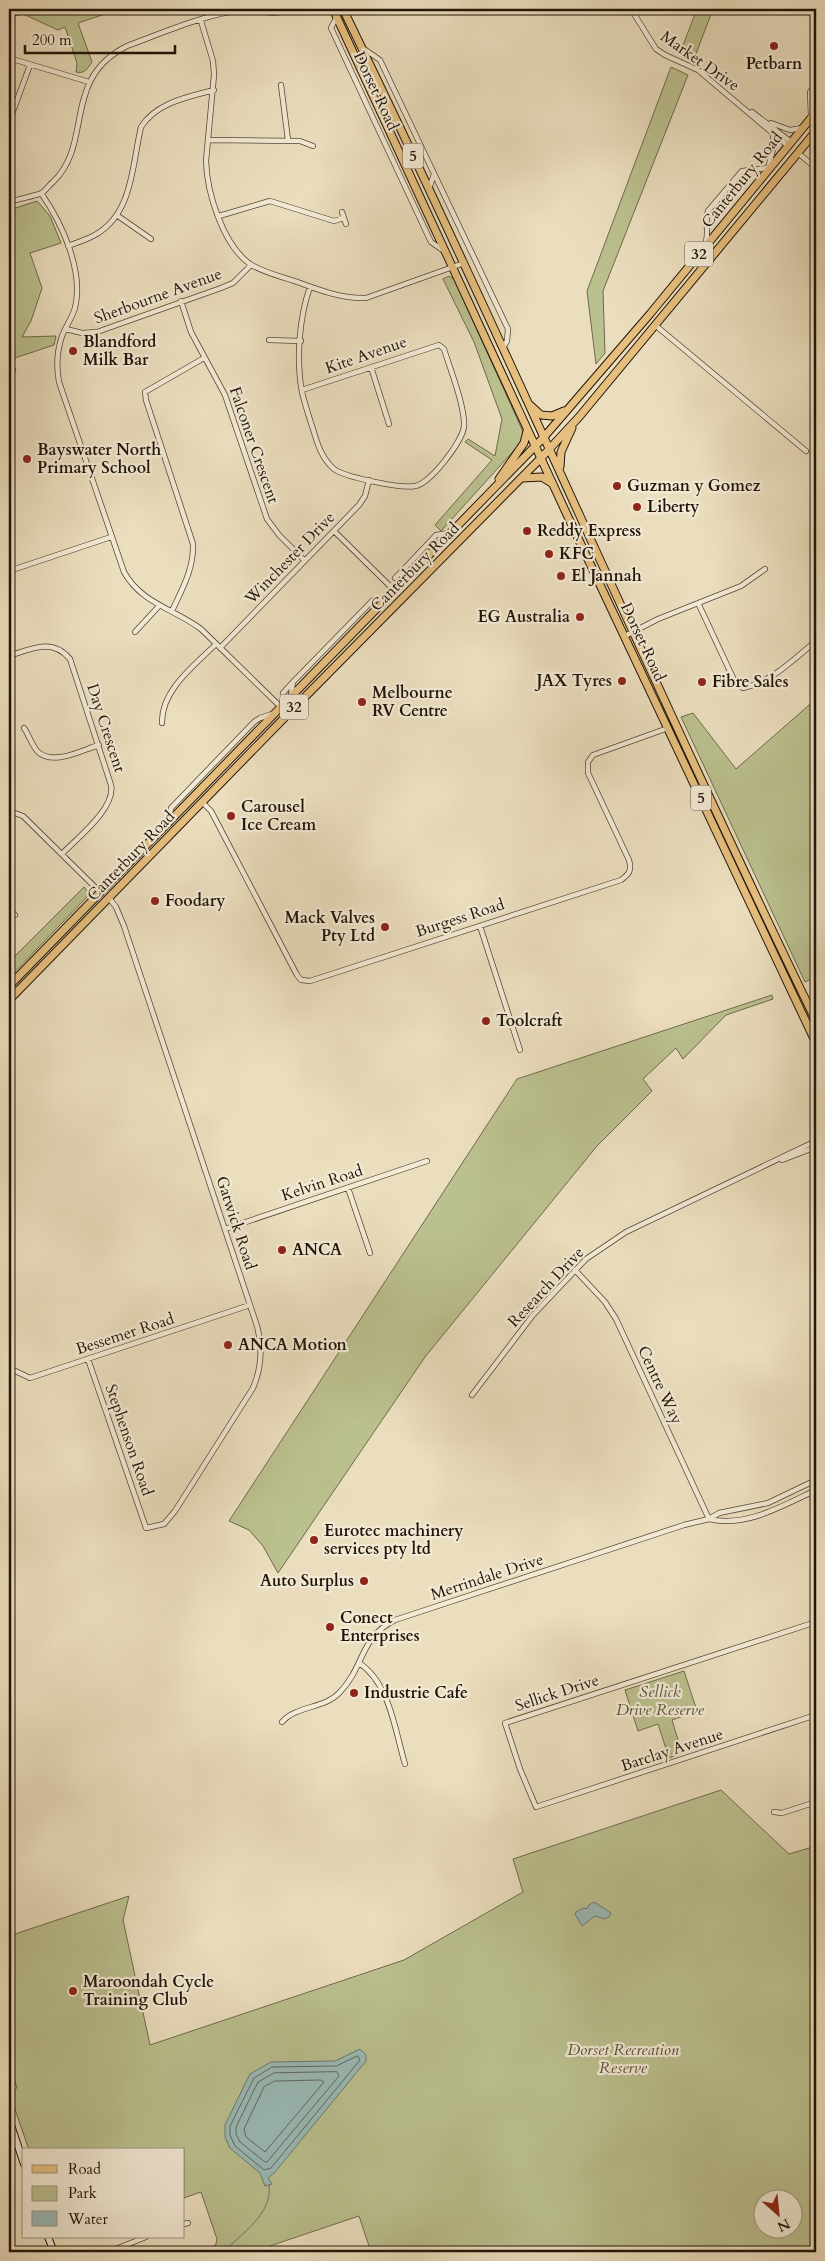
<svg xmlns="http://www.w3.org/2000/svg" width="825" height="2261" viewBox="0 0 825 2261" font-family="Cardo,serif">
	<rect width="100%" height="100%" fill="#ebdebe"/>
	<filter id="stains"><feTurbulence type="fractalNoise" baseFrequency=".004" numOctaves="4"/><feColorMatrix values="0 0 0 0 .2 0 0 0 0 .09 0 0 0 0 .02 0 0 0 .5 -.17"/></filter>
	<radialGradient id="worn" r=".72"><stop offset=".6" stop-color="#630" stop-opacity="0"/><stop offset="1" stop-color="#630" stop-opacity=".3"/></radialGradient>
	<path fill="#bbc08f" stroke="#6e6a4c" fill-rule="evenodd" d="M9,9H120L78,23L92,62C87,69 85,74 76,72L77,63L65,27L58,30L23,14L9,17Z
		M697,9H713L694,59L680,53Z
		M671,67L688,75L603,291L605,353L596,364L587,291Z
		M37,201L50,216L61,243L30,253L42,288L31,321L22,337L56,336L54,345L12,359L16,371L9,373V210Z
		M449,276L454,279L524,434L518,446L441,531L435,525L492,460L465,442L468,439L495,456L502,419L474,342L443,279Z
		M816,699V977L805,982L681,717L693,713L736,769Z
		M84,887L88,892L87,897L9,978V962Z
		M772,995L773,999L726,1015L683,1059L676,1048L643,1079L652,1091L597,1146L425,1357L278,1573L263,1546L249,1530L229,1521L517,1079Z
		M684,1671L697,1711L672,1720L682,1753L669,1758L658,1724L638,1731L625,1690Z
		M721,1790L789,1854L816,1846V2252H371L359,2216L252,2252H208L216,2244L217,2239L201,2192L184,2198V2150H29L9,2092L17,2088L9,2062V1936L129,1896L123,1920L150,2045L404,1960L523,1892L513,1859ZM762,2198H792V2228H762Z"/>
	<path fill="#9abbb8" stroke="#697872" d="M594,1902L611,1913L609,1917L605,1919L595,1916L582,1926L575,1914L576,1912L584,1908L587,1909L589,1905Z
		M360,2049L366,2055V2061L275,2172L268,2178L272,2184L265,2186L260,2173L230,2148L225,2137V2125L250,2074L271,2062L335,2061Z"/>
	<g fill="none" stroke-linecap="round" stroke-linejoin="round">
		<path stroke="#5d6860" stroke-width="1" d="M358,2056L360,2060L271,2168L264,2170L235,2146L230,2135V2126L254,2078L272,2067L336,2066Z
			M337,2072L339,2076L267,2162H265L240,2142L236,2134V2127L258,2082L274,2073Z
			M275,2081L321,2080L324,2082L265,2152L246,2137L244,2129L264,2087Z"/>
		<path stroke="#697872" stroke-width="1" d="M223,2252C241,2234 273,2214 269,2185"/>
		<defs>
			<path id="street" d="M631,9L656,49L665,55L698,70L788,146
				M337,16L331,28L431,242L444,251
				M201,21L213,61L214,75L206,161C207,193 223,245 250,264C264,273 284,277 300,283C322,291 343,299 366,298L464,263
				M364,49L380,60L508,329L507,341L504,346
				M9,58L89,82
				M281,85L288,140
				M752,112L791,142
				M811,117L810,92L816,84
				M9,122L30,65
				M771,123L790,130L802,128
				M208,140L300,141L313,146
				M798,153L816,168
				M429,189L434,174
				M41,193C62,223 84,271 75,308C72,318 66,326 62,336C57,351 56,366 59,382L124,572C141,603 174,609 201,629L288,714
				M9,202C15,200 38,195 42,193C46,190 49,185 53,182C94,143 61,79 127,46C157,35 199,17 230,12C252,8 273,17 295,9
				M342,212L346,224
				M118,216L151,239
				M219,216L270,201L334,221L344,218
				M705,244C710,233 704,221 708,211L742,171L768,168L774,146L773,134
				M68,246C76,243 85,240 93,236C133,216 132,165 141,127C156,103 187,97 214,90
				M181,301L191,332L225,395L267,519L279,535L304,560
				M655,325L806,451
				M66,329L82,333L97,332L221,288L233,283L251,265
				M269,340L301,341
				M371,367L389,424
				M302,390L439,345L444,349C450,369 465,406 464,426C463,441 430,484 415,486C402,489 344,477 334,469C322,459 317,443 313,429C309,417 305,405 302,392C296,360 299,318 310,287
				M334,531L394,590
				M9,571L111,537
				M395,578L403,570
				M402,582L403,570L436,535L449,533
				M699,605L735,682L743,688C772,682 794,659 816,641
				M172,611C182,589 194,569 193,544L146,400L145,392L204,358
				M135,632L159,606
				M625,636L658,619L741,586L765,569
				M220,648L359,505L365,496L369,480
				M9,656C31,649 52,637 70,659L111,785C116,808 77,838 62,854
				M283,693L292,683
				M291,695L293,682L373,600L386,598
				M162,723C161,690 195,665 216,644
				M24,728C29,735 32,746 38,752C54,766 82,750 99,745
				M202,802L211,811L297,975L301,980L310,981L621,880C629,874 632,871 629,860L588,773V762L593,755L668,728
				M9,811L23,816L100,892
				M169,820L171,808L254,722L260,718L272,714
				M9,909L15,915
				M480,926L520,1050
				M782,1160L816,1147
				M348,1188L370,1253
				M225,1229L427,1161
				M575,1270L605,1302L616,1319L709,1519
				M88,1359L146,1528L164,1524L175,1511L253,1388C262,1367 263,1348 257,1326L124,926L116,907L109,898
				M9,1368L30,1378L250,1305
				M472,1395L533,1315L586,1259L626,1232L816,1141
				M709,1519C746,1528 784,1505 816,1490
				M816,1622L505,1723L520,1769L536,1807L816,1715
				M359,1663C390,1683 395,1731 405,1764
				M282,1722C297,1705 325,1709 340,1692C365,1666 359,1638 395,1620L684,1525L709,1519L719,1513L768,1503L816,1480
				M774,1812L782,1813L816,1802
				M184,2224L188,2223
				M108,2252L146,2237
				M260,2252L272,2249L279,2252"/>
			<path id="secondary" d="M9,2119L24,2164
				M48,2237L54,2252"/>
			<path id="primary" d="M333,9L569,519L816,1043
				M343,9C506,344 653,686 816,1021
				M530,405L541,415L552,416L564,411
				M560,467L561,452L572,428
				M522,478L542,477L553,484
				M499,479L524,443L527,431
				M9,986L544,437L650,314L816,112
				M9,1000L290,712L541,458L579,417L816,131"/>
		</defs>
		<use href="#street" stroke="#534636" stroke-width="6"/>
		<use href="#secondary" stroke="#201408" stroke-width="8"/>
		<use href="#primary" stroke="#201408" stroke-width="9"/>
		<use href="#street" stroke="#f2ead5" stroke-width="4.5"/>
		<use href="#secondary" stroke="#f2ead5" stroke-width="6"/>
		<use href="#primary" stroke="#e6bf7f" stroke-width="7"/>
	</g>
	<g fill="#8f2418" stroke="#f2ead5" stroke-width="2">
		<circle cx="774" cy="46" r="5"/>
		<circle cx="73" cy="351" r="5"/>
		<circle cx="27" cy="459" r="5"/>
		<circle cx="617" cy="486" r="5"/>
		<circle cx="637" cy="507" r="5"/>
		<circle cx="527" cy="531" r="5"/>
		<circle cx="549" cy="554" r="5"/>
		<circle cx="561" cy="576" r="5"/>
		<circle cx="580" cy="617" r="5"/>
		<circle cx="622" cy="681" r="5"/>
		<circle cx="702" cy="682" r="5"/>
		<circle cx="362" cy="702" r="5"/>
		<circle cx="231" cy="816" r="5"/>
		<circle cx="155" cy="901" r="5"/>
		<circle cx="385" cy="927" r="5"/>
		<circle cx="486" cy="1021" r="5"/>
		<circle cx="282" cy="1250" r="5"/>
		<circle cx="228" cy="1345" r="5"/>
		<circle cx="314" cy="1540" r="5"/>
		<circle cx="364" cy="1581" r="5"/>
		<circle cx="330" cy="1627" r="5"/>
		<circle cx="354" cy="1693" r="5"/>
		<circle cx="73" cy="1991" r="5"/>
	</g>
	<g text-anchor="middle" dominant-baseline="central" stroke-width="4.5" stroke-linejoin="round" paint-order="stroke">
		<g fill="#f2ead5" stroke="#5f5446" stroke-width="1">
			<rect x="403" y="143.5" width="20" height="25" rx="4"/>
			<rect x="685" y="241.5" width="28" height="25" rx="4"/>
			<rect x="280" y="694.5" width="28" height="25" rx="4"/>
			<rect x="691" y="785.5" width="20" height="25" rx="4"/>
		</g>
		<g font-size="15" font-weight="bold" fill="#201408">
			<text x="413" y="156">5</text>
			<text x="699" y="254">32</text>
			<text x="294" y="707">32</text>
			<text x="701" y="798">5</text>
		</g>
		<g font-size="16" fill="#201408" stroke="#f2ead5">
			<text transform="translate(700 61) rotate(35)">Market Drive</text>
			<text transform="translate(376 91) rotate(65)">Dorset Road</text>
			<text transform="translate(742 180) rotate(-51)">Canterbury Road</text>
			<text transform="translate(158 296) rotate(-20)">Sherbourne Avenue</text>
			<text transform="translate(366 355) rotate(-19)">Kite Avenue</text>
			<text transform="translate(254 445) rotate(71)">Falconer Crescent</text>
			<text transform="translate(290 558) rotate(-46)">Winchester Drive</text>
			<text transform="translate(415 567) rotate(-45)">Canterbury Road</text>
			<text transform="translate(643 642) rotate(65)">Dorset Road</text>
			<text transform="translate(106 728) rotate(72)">Day Crescent</text>
			<text transform="translate(131 856) rotate(-46)">Canterbury Road</text>
			<text transform="translate(460 918) rotate(-18)">Burgess Road</text>
			<text transform="translate(322 1183) rotate(-18)">Kelvin Road</text>
			<text transform="translate(236 1223) rotate(72)">Gatwick Road</text>
			<text transform="translate(546 1287) rotate(-47)">Research Drive</text>
			<text transform="translate(125 1334) rotate(-18)">Bessemer Road</text>
			<text transform="translate(660 1385) rotate(65)">Centre Way</text>
			<text transform="translate(129 1440) rotate(71)">Stephenson Road</text>
			<text transform="translate(487 1577) rotate(-18)">Merrindale Drive</text>
			<text transform="translate(557 1693) rotate(-18)">Sellick Drive</text>
			<text transform="translate(672 1750) rotate(-18)">Barclay Avenue</text>
		</g>
		<g font-size="16" font-weight="bold" fill="#201408" stroke="#f2ead5" text-anchor="start">
			<text x="774" y="64" text-anchor="middle">Petbarn</text>
			<text x="83" y="342">Blandford<tspan x="83" dy="18">Milk Bar</tspan></text>
			<text x="37" y="450">Bayswater North<tspan x="37" dy="18">Primary School</tspan></text>
			<text x="627" y="486">Guzman y Gomez</text>
			<text x="647" y="507">Liberty</text>
			<text x="537" y="531">Reddy Express</text>
			<text x="559" y="554">KFC</text>
			<text x="571" y="576">El Jannah</text>
			<text x="570" y="617" text-anchor="end">EG Australia</text>
			<text x="612" y="681" text-anchor="end">JAX Tyres</text>
			<text x="712" y="682">Fibre Sales</text>
			<text x="372" y="693">Melbourne<tspan x="372" dy="18">RV Centre</tspan></text>
			<text x="241" y="807">Carousel<tspan x="241" dy="18">Ice Cream</tspan></text>
			<text x="165" y="901">Foodary</text>
			<text x="375" y="918" text-anchor="end">Mack Valves<tspan x="375" dy="18">Pty Ltd</tspan></text>
			<text x="496" y="1021">Toolcraft</text>
			<text x="292" y="1250">ANCA</text>
			<text x="238" y="1345">ANCA Motion</text>
			<text x="324" y="1531">Eurotec machinery<tspan x="324" dy="18">services pty ltd</tspan></text>
			<text x="354" y="1581" text-anchor="end">Auto Surplus</text>
			<text x="340" y="1618">Conect<tspan x="340" dy="18">Enterprises</tspan></text>
			<text x="364" y="1693">Industrie Cafe</text>
			<text x="83" y="1982">Maroondah Cycle<tspan x="83" dy="18">Training Club</tspan></text>
		</g>
		<g font-size="16" font-style="italic" fill="#565037" stroke="#f2ead5">
			<text x="660" y="1692">Sellick<tspan x="660" dy="18">Drive Reserve</tspan></text>
			<text x="623" y="2050">Dorset Recreation<tspan x="623" dy="18">Reserve</tspan></text>
		</g>
	</g>
	<rect width="825" height="2261" fill="none" stroke="#ebdebe" stroke-width="30"/>
	<rect x="10" y="10" width="805" height="2241" fill="none" stroke="#201408" stroke-width="2.5"/>
	<rect x="15" y="15" width="795" height="2231" fill="none" stroke="#201408"/>
	<rect x="22" y="2148" width="162" height="90" fill="#f2ead5" stroke="#9e9483"/>
	<rect x="32" y="2165" width="25" height="8" fill="#e6bf7f" stroke="#9e9483"/>
	<text x="68" y="2174" font-size="15" fill="#201408">Road</text>
	<rect x="32" y="2186" width="25" height="15" fill="#bbc08f" stroke="#9e9483"/>
	<text x="68" y="2198" font-size="15" fill="#201408">Park</text>
	<rect x="32" y="2211" width="25" height="15" fill="#9abbb8" stroke="#9e9483"/>
	<text x="68" y="2224" font-size="15" fill="#201408">Water</text>
	<g transform="translate(778 2214) rotate(153)"><circle r="24" fill="#f2ead5" stroke="#9e9483"/>
	<path d="M0-4L9 19L0 12L-9 19Z" fill="#8f2418"/>
	<text y="-8" font-size="14" font-weight="bold" text-anchor="middle" fill="#201408">N</text>
	</g>
	<path d="M25 45v8h150v-8" fill="none" stroke="#201408" stroke-width="2.5"/>
	<text x="32" y="45" font-size="15" fill="#201408" stroke="#f2ead5" stroke-width="4" paint-order="stroke">200 m</text>
	<rect width="100%" height="100%" filter="url(#stains)"/>
	<rect width="100%" height="100%" fill="url(#worn)"/>
</svg>
